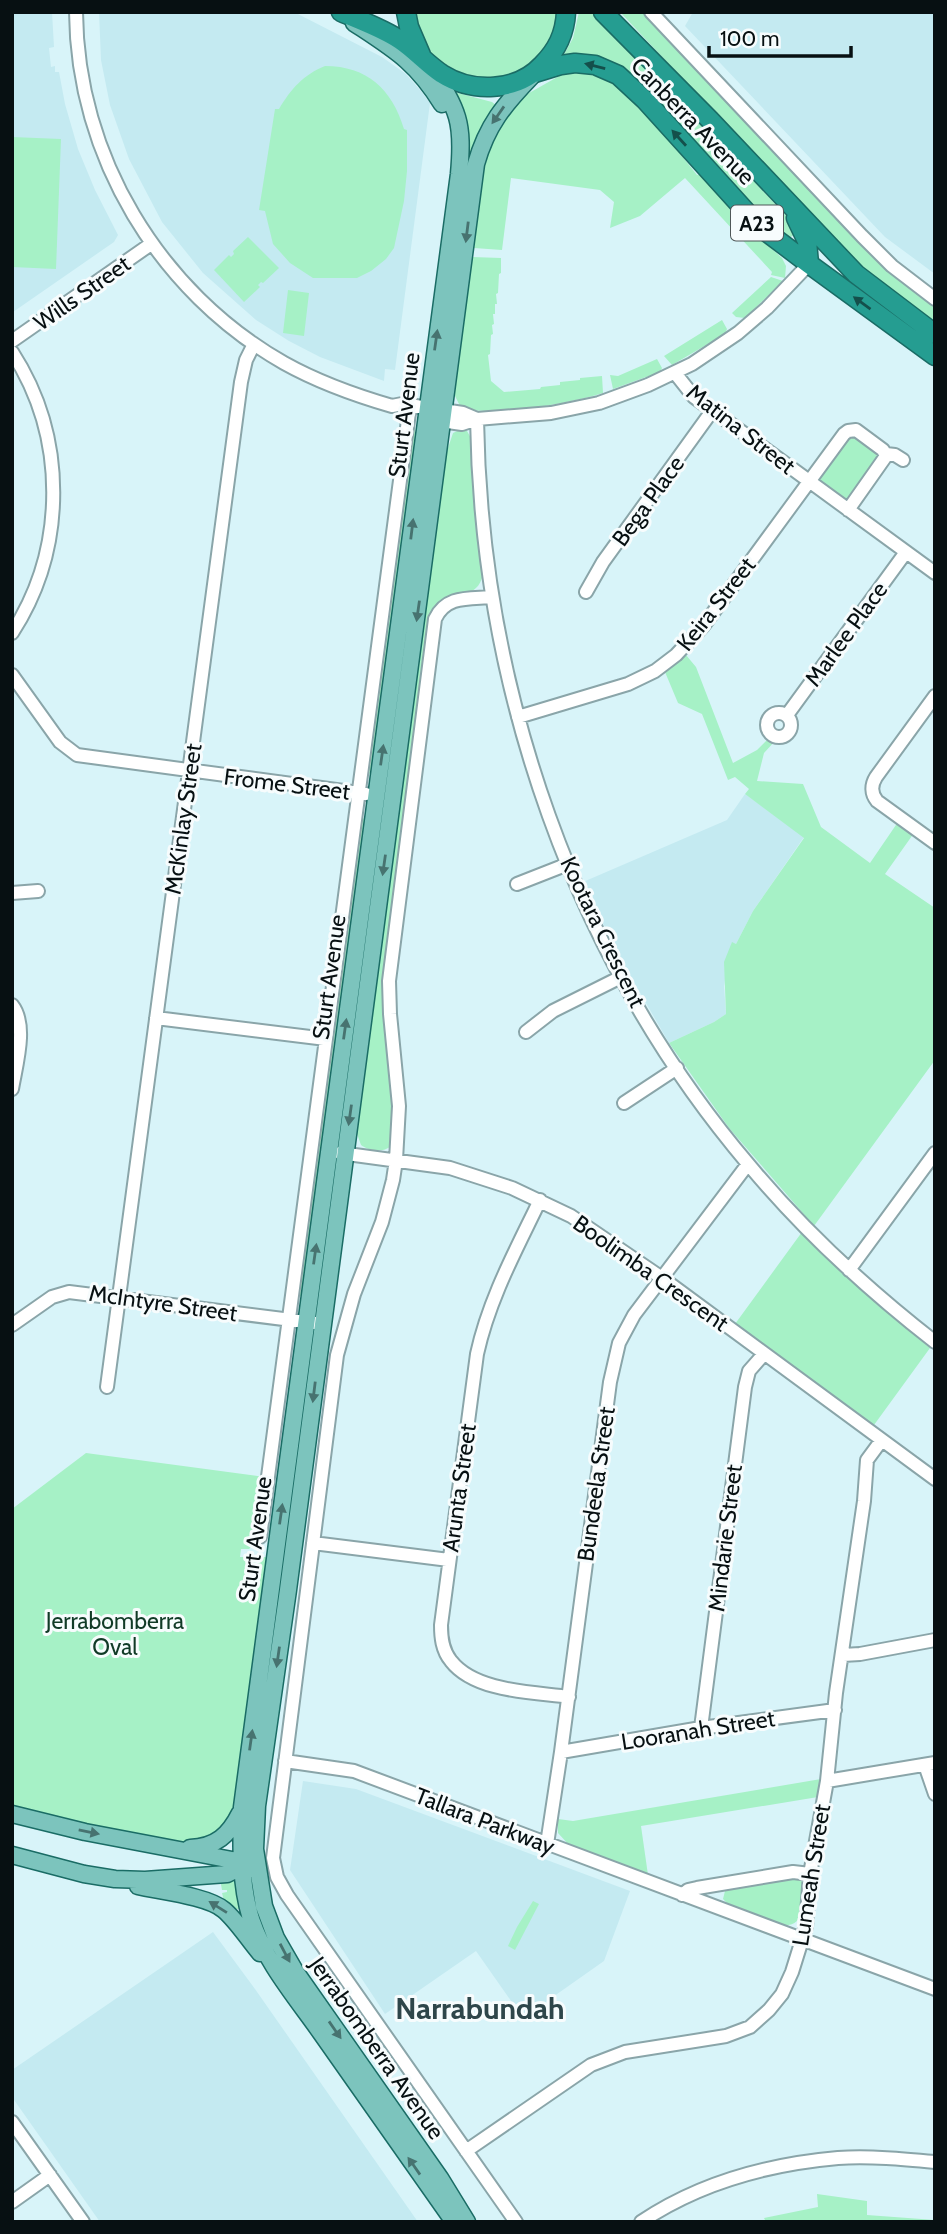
<svg xmlns="http://www.w3.org/2000/svg" width="947" height="2234" viewBox="0 0 947 2234" font-family="Cabin,sans-serif">
	<rect width="100%" height="100%" fill="#d8f4f9"/>
	<path fill="#c4eaf1" d="M12,12H52L54,47L49,48L51,67L55,66V72H59L65,104L78,149L95,190L118,235L114,242L13,312Z
		M99,12H294L382,57L406,74L421,91L430,103L395,370L385,369L384,381L320,357L289,341L256,320L203,273L162,222L129,159L110,105L101,60Z
		M693,12H935V274L885,237L685,26Z
		M745,794L804,837L753,911L736,944L732,943L724,986L726,1014L714,1022L669,1043L619,956L583,882L727,820Z
		M303,1781L356,1789L630,1891L604,1961L523,2018L476,1951L385,2014L290,1870Z
		M213,1932L255,1989L418,2222H100L12,2097V2070Z"/>
	<path fill="#a6f1c6" d="M413,12H560L557,34L533,66L501,80L469,78L442,65L427,51Z
		M579,12H594L604,21L728,148L763,191L794,224V235L789,238L774,230L636,83L562,58L573,38Z
		M620,12H642L860,244L879,261L935,304V321L895,295L856,263Z
		M325,66C367,66 392,89 404,129L407,130V171L404,201L394,248L386,259L371,271L357,278H313L290,263L273,244L265,211L259,210L275,109H279C291,89 303,75 325,66Z
		M585,69L621,86L660,128L697,175L702,174L748,227L782,258L786,266L785,278L771,275L772,272L685,178L640,216L610,228L614,202L600,190L511,178L502,250L474,248L482,166L489,139L522,97L561,75Z
		M454,92L492,102L497,106L469,187Z
		M12,137L61,139L56,269L12,267Z
		M248,237L279,268L263,283L261,282L258,285L260,287L244,302L214,270L229,255L231,257L234,254L233,251Z
		M472,257L501,258V273L499,274L498,293L496,294L497,304H495V314H493L494,324L492,325L493,334L491,335L490,354L488,355L491,381L504,392L540,389L541,387L560,385V382L580,380V378L602,376L603,393C576,402 484,420 460,406L455,396L453,386L470,259Z
		M771,277L783,281L745,318L736,317L732,313Z
		M288,290L309,293L304,336L283,333Z
		M722,320L727,329L725,334L672,365L664,356Z
		M657,359L662,368L660,372L613,389L610,375L618,376Z
		M415,427L416,443L372,770L371,774L368,773L367,763L410,438Z
		M462,429L467,431L471,438L482,578C474,603 447,588 433,611L387,949L394,1094L391,1146C383,1153 369,1151 361,1145L356,1131L443,463L453,433Z
		M854,433L878,450L881,457L848,501L817,478L847,437Z
		M686,655L696,667L733,763L757,750L769,738L775,741L764,753L757,781L803,784L821,827L870,863L898,822L914,833L885,874L935,908V1060L814,1226L729,1128L669,1043L714,1022L726,1014L724,962L732,942L736,944L753,911L804,838L745,794L749,789L735,777L728,780L702,714L678,703L665,672Z
		M362,818L365,819L302,1296H299L358,829Z
		M802,1232L857,1286L930,1348L874,1425L735,1324Z
		M86,1453L265,1477L256,1542L249,1549H241L240,1557H270L234,1813L219,1836L190,1844L81,1823L12,1806V1509Z
		M821,1779L818,1797L641,1826L648,1875L569,1845L558,1833V1819L573,1821Z
		M790,1875L799,1878L803,1883C802,1902 807,1928 781,1925L729,1905L723,1899L726,1887Z
		M234,1878L241,1908L235,1910L224,1901L222,1893L227,1892V1890H222L220,1879Z
		M533,1901L539,1904L515,1950L508,1946L517,1927Z
		M817,2194L867,2201V2215L935,2220V2222H766L764,2218L818,2207Z"/>
	<g fill="none" stroke-linecap="round" stroke-linejoin="round">
		<defs>
			<path id="minor" d="M76,12C77,156 159,292 284,363C318,382 354,395 392,406L402,404L463,413L477,419
				M651,12L862,236L892,266L935,299
				M12,341L151,244
				M12,352C67,437 67,548 12,633
				M675,373L694,397L935,573
				M477,419C481,688 574,959 749,1165C804,1231 867,1289 935,1342
				M434,420L462,424L477,419L551,413L599,403L648,385L692,364L738,333L767,308L809,264
				M886,454L895,455L903,460
				M586,592L603,562L712,411
				M492,597C469,599 446,595 435,619L389,981L390,1014L399,1106L396,1160L393,1180L382,1222L354,1294L337,1355L273,1858L277,1877L287,1895L516,2222
				M12,675L60,742L77,755L366,794
				M935,696L876,777C871,785 871,794 877,801L935,843
				M767 725a12 12 0 1 1 24 0a12 12 0 1 1-24 0Z
				M787,715L906,552
				M518,717L628,684L655,671L676,655L704,625L844,434L848,431L856,430L883,450L886,456L848,510
				M517,884L568,864
				M12,893L38,891
				M12,1005C28,1025 16,1065 12,1089
				M156,1018L326,1039
				M526,1032L553,1011L621,977
				M624,1103L677,1068
				M340,1153L450,1168L512,1188L571,1216L662,1278L935,1479
				M540,1200C516,1250 489,1299 477,1354L441,1625C441,1637 442,1650 451,1661C475,1692 533,1692 569,1697
				M849,1270L935,1153
				M12,1325L52,1297L69,1292L315,1323
				M107,1387L241,382L246,360L254,344
				M260,1537L410,405
				M313,1543L449,1560
				M843,1655L860,1654L935,1640
				M701,1728L745,1387L749,1371L764,1354
				M561,1752L701,1728L835,1710
				M285,1761L354,1771L935,1989
				M925,1765L935,1794
				M827,1781L935,1763
				M547,1844L561,1752L610,1382L619,1343L634,1315L748,1164
				M682,1895L688,1890L697,1888L793,1872L810,1874
				M12,2122L83,2222
				M466,2151L591,2065L625,2052L726,2036L750,2027L769,2010L782,1994L792,1972L806,1927L810,1874L827,1781L836,1693L864,1501L867,1460L881,1441
				M12,2202L50,2175
				M641,2222C699,2183 770,2164 838,2158C870,2156 903,2159 935,2162"/>
			<path id="major" d="M354,23C395,50 416,62 442,104
				M430,66C458,111 464,120 459,174L242,1807C241,1845 240,1883 251,1919C266,1963 295,1996 321,2033C365,2096 409,2159 454,2222
				M12,1814L85,1832L232,1860L249,1869
				M190,1848C216,1847 229,1835 240,1813
				M12,1855L84,1874L115,1879L145,1880L227,1874L237,1869L245,1859
				M138,1886C159,1891 208,1896 224,1910C237,1921 248,1939 260,1953
				M467,2222L440,2178L295,1971L276,1938L264,1906L255,1849L257,1806L288,1590L476,164C487,125 504,105 532,76"/>
			<path id="highway" d="M341,12C361,21 382,28 400,40C415,50 427,64 442,74C472,93 517,92 542,65C557,50 565,34 566,12
				M406,12L409,27L421,55
				M603,12L710,120L856,274L935,334
				M535,73L561,65L575,63L595,65L618,75L645,100L760,227L809,264L935,356
				M796,218L807,241L809,264"/>
		</defs>
		<use href="#minor" stroke="#8aa5a9" stroke-width="16"/>
		<use href="#major" stroke="#1a6c65" stroke-width="19"/>
		<use href="#highway" stroke="#1a6c65" stroke-width="21"/>
		<use href="#minor" stroke="#fff" stroke-width="12"/>
		<use href="#major" stroke="#7cc4bd" stroke-width="16"/>
		<use href="#highway" stroke="#259d91" stroke-width="18"/>
	</g>
	<defs><path id="oneway-solid" d="M-6-.8H1V-3.2L6.5 0L1 3.2V.8H-6Z" transform="scale(1.75)"/></defs>
	<g fill="#144f4b">
		<use href="#oneway-solid" transform="translate(595 66) rotate(-166)"/>
		<use href="#oneway-solid" transform="translate(679 138) rotate(-132)"/>
		<use href="#oneway-solid" transform="translate(862 303) rotate(-144)"/>
	</g>
	<g fill="#477370">
		<use href="#oneway-solid" transform="translate(498 115) rotate(125)"/>
		<use href="#oneway-solid" transform="translate(467 232) rotate(97)"/>
		<use href="#oneway-solid" transform="translate(436 340) rotate(-82)"/>
		<use href="#oneway-solid" transform="translate(412 529) rotate(-83)"/>
		<use href="#oneway-solid" transform="translate(418 611) rotate(98)"/>
		<use href="#oneway-solid" transform="translate(382 755) rotate(-82)"/>
		<use href="#oneway-solid" transform="translate(384 865) rotate(98)"/>
		<use href="#oneway-solid" transform="translate(345 1029) rotate(-82)"/>
		<use href="#oneway-solid" transform="translate(350 1115) rotate(98)"/>
		<use href="#oneway-solid" transform="translate(315 1254) rotate(-82)"/>
		<use href="#oneway-solid" transform="translate(314 1392) rotate(97)"/>
		<use href="#oneway-solid" transform="translate(281 1514) rotate(-82)"/>
		<use href="#oneway-solid" transform="translate(278 1657) rotate(98)"/>
		<use href="#oneway-solid" transform="translate(251 1740) rotate(-82)"/>
		<use href="#oneway-solid" transform="translate(89 1832) rotate(11)"/>
		<use href="#oneway-solid" transform="translate(218 1907) rotate(-148)"/>
		<use href="#oneway-solid" transform="translate(285 1953) rotate(62)"/>
		<use href="#oneway-solid" transform="translate(335 2030) rotate(55)"/>
		<use href="#oneway-solid" transform="translate(414 2166) rotate(-125)"/>
	</g>
	<g text-anchor="middle" dominant-baseline="central" stroke-width="6" stroke-linejoin="round" paint-order="stroke">
		<rect fill="#f7fcfd" stroke="#4f5758" stroke-width="2" x="731" y="205.5" width="52" height="35" rx="5"/>
		<g font-size="21" font-weight="bold" fill="#071012">
			<text x="757" y="223">A23</text>
		</g>
		<g font-size="23" fill="#071012" stroke="#f7fcfd">
			<text transform="translate(693 121) rotate(46)">Canberra Avenue</text>
			<text transform="translate(82 293) rotate(-35)">Wills Street</text>
			<text transform="translate(404 415) rotate(-83)">Sturt Avenue</text>
			<text transform="translate(741 429) rotate(38)">Matina Street</text>
			<text transform="translate(648 501) rotate(-54)">Bega Place</text>
			<text transform="translate(716 604) rotate(-52)">Keira Street</text>
			<text transform="translate(846 634) rotate(-54)">Marlee Place</text>
			<text transform="translate(287 784) rotate(7)">Frome Street</text>
			<text transform="translate(183 819) rotate(-82)">McKinlay Street</text>
			<text transform="translate(603 932) rotate(64)">Kootara Crescent</text>
			<text transform="translate(329 977) rotate(-82)">Sturt Avenue</text>
			<text transform="translate(651 1273) rotate(35)">Boolimba Crescent</text>
			<text transform="translate(163 1303) rotate(8)">McIntyre Street</text>
			<text transform="translate(596 1484) rotate(-82)">Bundeela Street</text>
			<text transform="translate(459 1488) rotate(-82)">Arunta Street</text>
			<text transform="translate(725 1538) rotate(-83)">Mindarie Street</text>
			<text transform="translate(255 1539) rotate(-82)">Sturt Avenue</text>
			<text transform="translate(698 1730) rotate(-9)">Looranah Street</text>
			<text transform="translate(485 1821) rotate(21)">Tallara Parkway</text>
			<text transform="translate(811 1875) rotate(-81)">Lumeah Street</text>
			<text transform="translate(377 2048) rotate(55)">Jerrabomberra Avenue</text>
		</g>
		<g font-size="23" fill="#113b27" stroke="#f7fcfd">
			<text x="115" y="1621">Jerrabomberra<tspan x="115" dy="26">Oval</tspan></text>
		</g>
		<g font-size="30" font-weight="bold" fill="#2e464a" stroke="#f7fcfd">
			<text x="480" y="2008">Narrabundah</text>
		</g>
	</g>
	<rect width="947" height="2234" fill="none" stroke="#071012" stroke-width="28"/>
	<path d="M709 46v10h142v-10" fill="none" stroke="#071012" stroke-width="3.5"/>
	<text x="720" y="46" font-size="21" fill="#071012" stroke="#f7fcfd" stroke-width="5" paint-order="stroke">100 m</text>
</svg>
